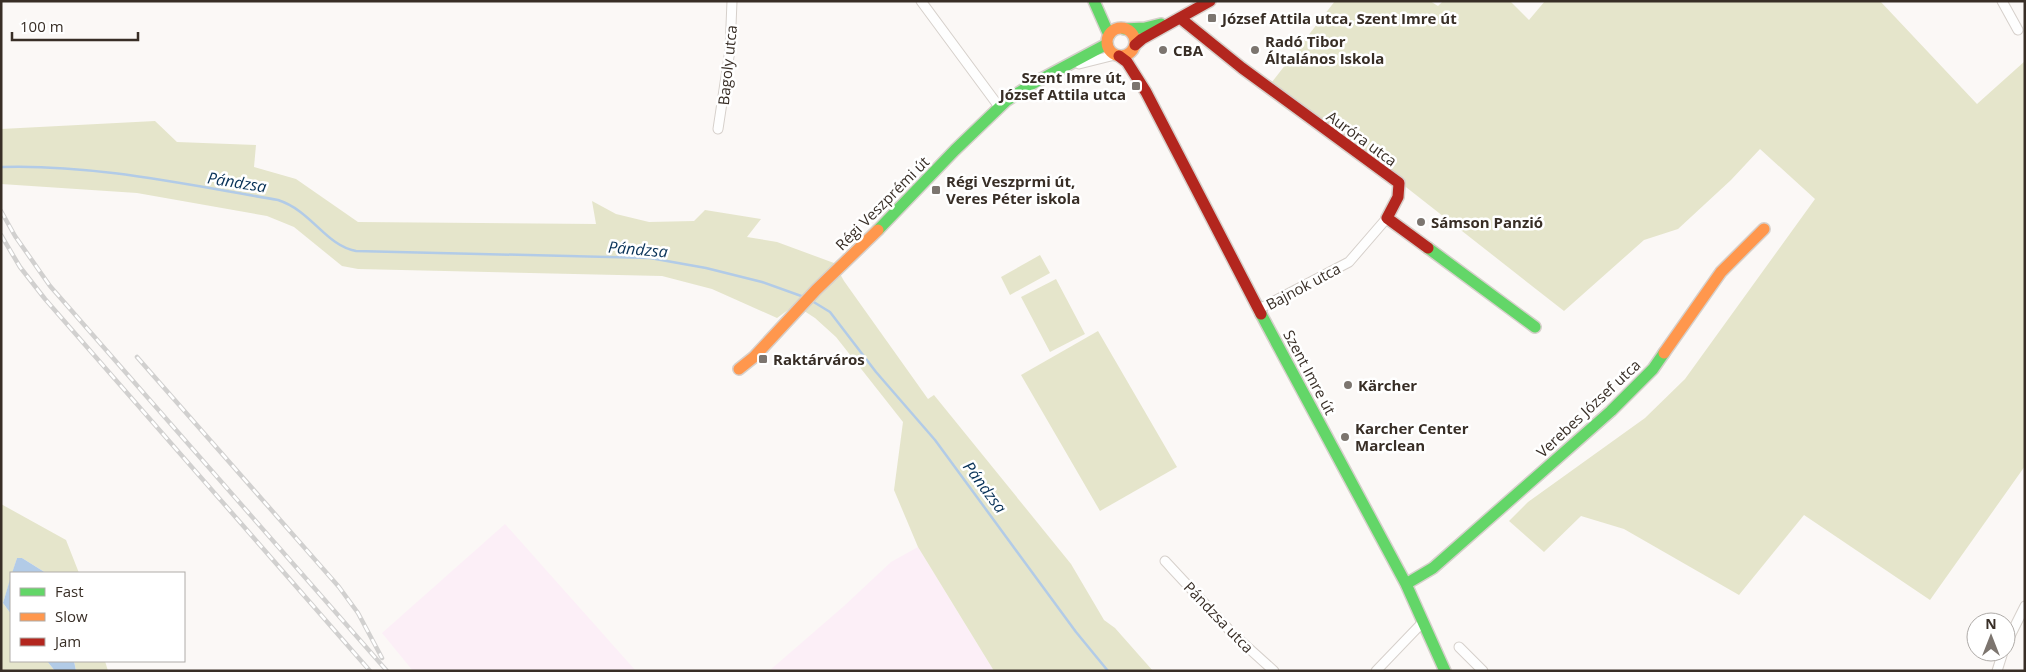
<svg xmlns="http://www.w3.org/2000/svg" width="2026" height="672" viewBox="0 0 2026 672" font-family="'Open Sans',sans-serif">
	<rect width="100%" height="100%" fill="#fbf8f6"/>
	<path fill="#fceff7" d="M505,524L636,671H413L382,633Z
		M918,547L994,671H769L844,606L891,562Z"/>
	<path fill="#e5e5cb" d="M1335,1H1430L1438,6L1443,1H1510L1529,20L1545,1H1880L1977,104L2025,61V466L1930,600L1804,515L1739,595L1624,529L1581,516L1544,552L1509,521L1528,502L1645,418L1685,379L1815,199L1760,149L1731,180L1678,229L1644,240L1564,311L1272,82Z
		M155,121L177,142L256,145L254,167L296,179L358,222L596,224L592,201L616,214L649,222L694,221L705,210L761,219L747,237L777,242L834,263L844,281L928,399L934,395L1071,564L1104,620L1115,628L1153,671H994L918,547L894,490L903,422L836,337L815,318L795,305L777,318L712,289L662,276L358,269L342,266L294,227L267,216L137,193L1,184V129Z
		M1040,255L1050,273L1010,295L1001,277Z
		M1056,279L1085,334L1050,352L1021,297Z
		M1098,331L1177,467L1100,511L1021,375Z
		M1,504L66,540L79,573H46L22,558H17L3,603L11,614V661H47L55,671H1Z
		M74,661H105L108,671H76Z"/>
	<path fill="#b2cbe7" d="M17,558H22L46,573H12Z
		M11,576V614L3,603Z
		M47,661H74L76,671H55Z"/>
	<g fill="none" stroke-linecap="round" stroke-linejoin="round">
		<path stroke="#b2cbe7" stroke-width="2.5" d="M1,167C93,164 188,185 278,200C312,211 325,245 356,251L650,258L706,268L762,282L804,297
			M812,301L830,312L876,372L935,440L1076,632L1108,671"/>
		<defs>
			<path id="street" d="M921,1L1000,108
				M2002,1L2018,30
				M1079,64L1115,55
				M718,129L730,50L732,1
				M1259,309L1349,262L1387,218
				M1165,561L1233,634L1274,671
				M2006,644L2025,606
				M1459,647L1483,671
				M1376,671L1423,622
				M1997,671L2003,652"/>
			<path id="fast" d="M1094,1L1109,35
				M1124,29L1145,28L1161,24
				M878,230L955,150L1006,101L1032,84L1107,44
				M1428,248L1535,327
				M1261,314L1406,584L1445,671
				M1406,584L1433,568L1611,411L1653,369L1664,353"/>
			<path id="slow" d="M1107 42a14 14 0 1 1 28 0a14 14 0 1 1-28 0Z
				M1664,353L1721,272L1764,229
				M739,369L754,357L816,290L878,230"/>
			<path id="jam" d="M1180,18L1242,68L1399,183L1398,197L1387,218L1428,248
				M1135,45L1142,39L1210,1
				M1119,56L1127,62L1146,92L1261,314"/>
		</defs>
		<use href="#street" stroke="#d6d0cb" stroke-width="11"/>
		<use href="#fast" stroke="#d6d0cb" stroke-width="14"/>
		<use href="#slow" stroke="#d6d0cb" stroke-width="14"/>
		<use href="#jam" stroke="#d6d0cb" stroke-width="14"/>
		<use href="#street" stroke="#fefefe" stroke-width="9"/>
		<use href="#fast" stroke="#63d668" stroke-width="11"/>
		<use href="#slow" stroke="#ff974d" stroke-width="11"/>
		<use href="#jam" stroke="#b3261e" stroke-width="11"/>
		<defs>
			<path id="rail" d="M1,211L15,236L50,286L387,671
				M1,235L20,267L45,299L370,671
				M137,357L339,587L358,613L382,658"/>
		</defs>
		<use href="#rail" stroke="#d1d0cf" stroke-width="4.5"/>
		<use href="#rail" stroke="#fff" stroke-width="2.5" stroke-dasharray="8" stroke-linecap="butt"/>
	</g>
	<g fill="#7c756f" stroke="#fff" stroke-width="2">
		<rect x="1207" y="13" width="10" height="10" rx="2.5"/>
		<circle cx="1163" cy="50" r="5"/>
		<circle cx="1255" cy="50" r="5"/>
		<rect x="1131" y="81" width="10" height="10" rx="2.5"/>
		<rect x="931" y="185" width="10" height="10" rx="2.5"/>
		<circle cx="1421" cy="222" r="5"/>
		<rect x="758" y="354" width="10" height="10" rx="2.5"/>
		<circle cx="1348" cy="385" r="5"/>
		<circle cx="1345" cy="437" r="5"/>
	</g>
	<g text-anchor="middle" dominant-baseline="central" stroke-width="5" stroke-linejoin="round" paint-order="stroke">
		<g font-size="15" font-weight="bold" fill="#382e26" stroke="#fff" text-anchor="start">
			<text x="1222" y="18">József Attila utca, Szent Imre út</text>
			<text x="1265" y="41">Radó Tibor<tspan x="1265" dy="17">Általános Iskola</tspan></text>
			<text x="1173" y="50">CBA</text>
			<text x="1126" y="77" text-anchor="end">Szent Imre út,<tspan x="1126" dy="17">József Attila utca</tspan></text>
			<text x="946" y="181">Régi Veszprmi út,<tspan x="946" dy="17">Veres Péter iskola</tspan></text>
			<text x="1431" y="222">Sámson Panzió</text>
			<text x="773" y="359">Raktárváros</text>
			<text x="1358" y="385">Kärcher</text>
			<text x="1355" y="428">Karcher Center<tspan x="1355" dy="17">Marclean</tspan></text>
		</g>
		<g font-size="15" fill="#382e26" stroke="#fff">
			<text transform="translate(727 65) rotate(-84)">Bagoly utca</text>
			<text transform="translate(1362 138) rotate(36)">Auróra utca</text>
			<text transform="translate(882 203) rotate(-45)">Régi Veszprémi út</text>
			<text transform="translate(1303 286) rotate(-28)">Bajnok utca</text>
			<text transform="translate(1310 372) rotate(62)">Szent Imre út</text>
			<text transform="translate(1588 408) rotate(-43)">Verebes József utca</text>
			<text transform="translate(1219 617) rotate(46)">Pándzsa utca</text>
		</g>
		<g font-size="16" font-style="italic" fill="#073157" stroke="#fff">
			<text transform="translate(237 182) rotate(9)">Pándzsa</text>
			<text transform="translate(638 249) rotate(5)">Pándzsa</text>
			<text transform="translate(985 487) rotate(53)">Pándzsa</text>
		</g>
	</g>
	<rect width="2026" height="672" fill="none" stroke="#382e26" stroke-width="5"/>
	<rect x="10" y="572" width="175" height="90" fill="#ffffff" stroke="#afaba8"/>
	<rect x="20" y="588" width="25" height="8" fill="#63d668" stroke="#afaba8"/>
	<text x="55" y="597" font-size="15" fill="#382e26">Fast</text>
	<rect x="20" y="613" width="25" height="8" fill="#ff974d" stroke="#afaba8"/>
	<text x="55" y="622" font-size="15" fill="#382e26">Slow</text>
	<rect x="20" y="638" width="25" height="8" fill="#b3261e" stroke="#afaba8"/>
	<text x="55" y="647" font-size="15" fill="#382e26">Jam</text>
	<g transform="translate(1991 637)"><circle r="24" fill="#ffffff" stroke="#afaba8"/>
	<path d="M0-4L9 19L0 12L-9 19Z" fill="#7c756f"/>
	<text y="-8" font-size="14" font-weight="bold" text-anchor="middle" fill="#382e26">N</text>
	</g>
	<path d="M12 32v8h126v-8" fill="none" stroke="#382e26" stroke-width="2.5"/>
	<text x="20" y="32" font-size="15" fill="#382e26" stroke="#ffffff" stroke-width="4" paint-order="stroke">100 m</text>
</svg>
